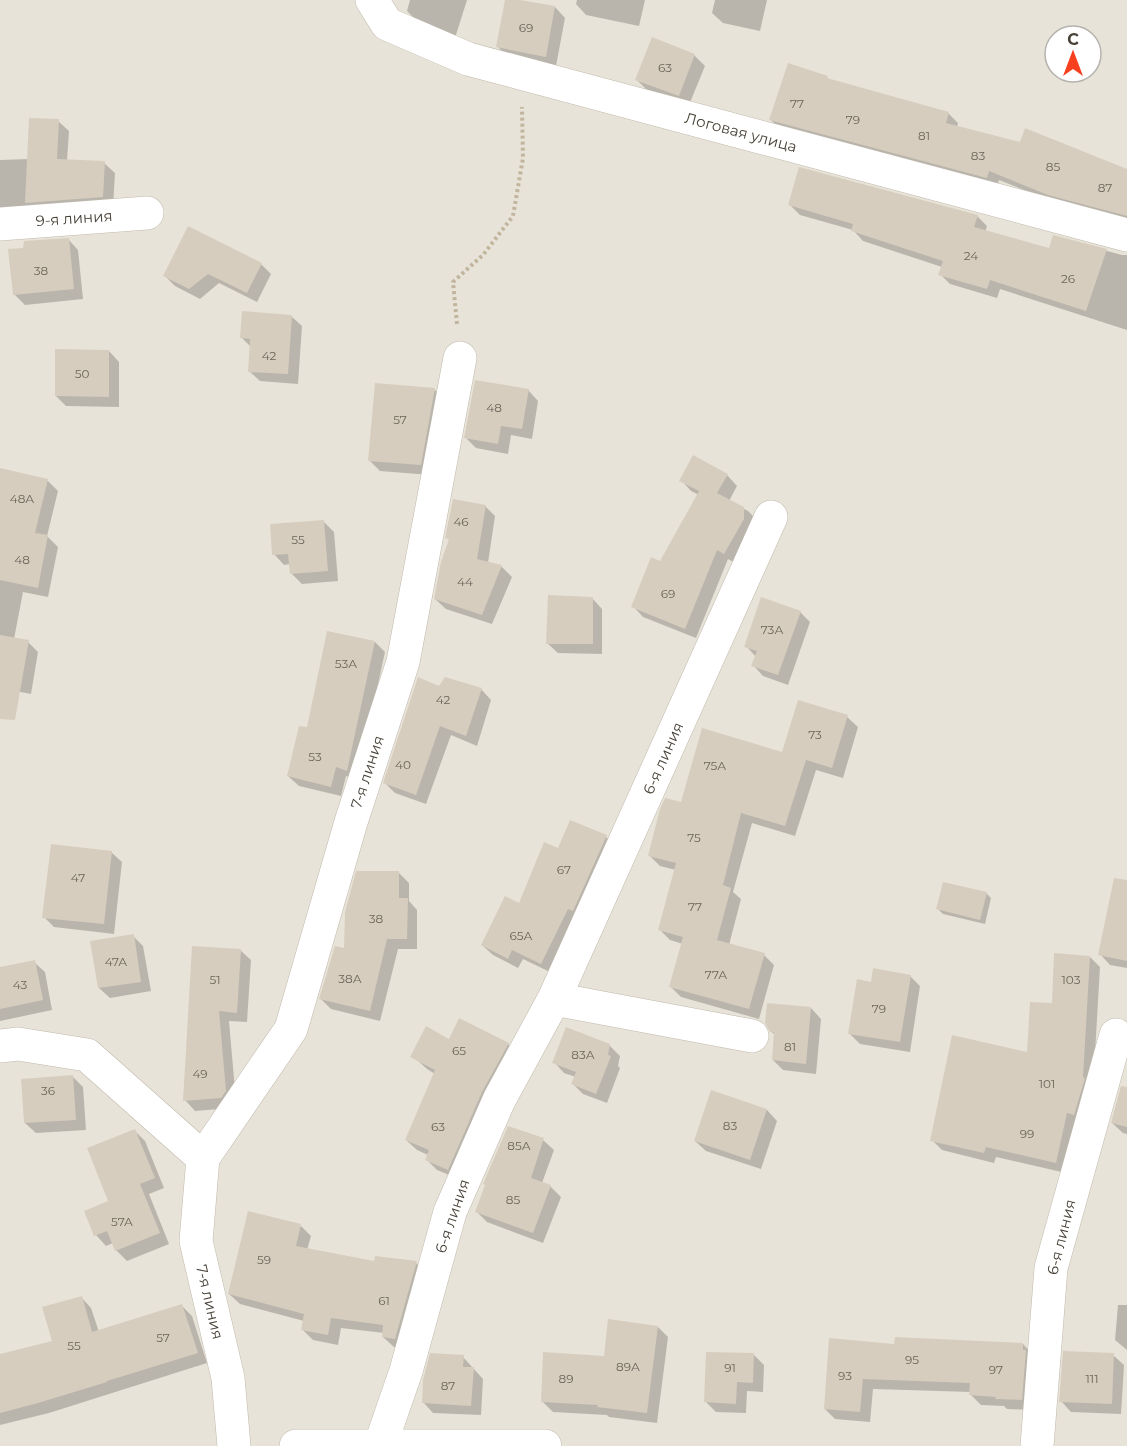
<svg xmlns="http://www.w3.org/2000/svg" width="1127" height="1446" viewBox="0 0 1127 1446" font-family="Montserrat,sans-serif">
	<rect width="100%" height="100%" fill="#f4f1ea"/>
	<path fill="#e8e3d8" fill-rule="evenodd" d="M0,0H1127V1446H0ZM1055,36H1091V72H1055Z"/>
	<path fill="#0003" d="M410,0H467L455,38L417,21L407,11Z
		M577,0H645L639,26L586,15L576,4Z
		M715,0H767L760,31L723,23L712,13Z
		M555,7L565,18L556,66L508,57L498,47Z
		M694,55L705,66L689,105L647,90L637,80Z
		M827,78L830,81L948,113L958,123L957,127L1127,171V222L1060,204L999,180L997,187L781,130L771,120Z
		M58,121L69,131L67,161L104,163L115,173L113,207L0,208V160L29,159Z
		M790,205L977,216L987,226L985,232L1050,250L1054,237L1122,255H1127V330L1000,289L997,298L950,284L940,274L942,267L863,241L853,230L800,215Z
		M68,239L78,250L83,299L25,305L14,294Z
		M261,264L271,274L257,302L219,283L200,299L175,286L165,276Z
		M291,316L302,326L298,384L260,381L249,371L251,347L242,338Z
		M109,351L119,362V407L66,406L56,396Z
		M435,390L445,400L431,475L380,471L370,461Z
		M528,390L538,401L532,439L511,435L508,454L476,448L466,438Z
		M0,469L48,481L58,491L47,536L58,547L48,597L23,592L14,639L28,642L38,652L31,694L0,688Z
		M727,475L737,486L729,501L748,511L758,521L735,563L728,559L696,638L643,617L633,606L661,563L699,495L691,491L681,480Z
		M485,506L495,516L488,563L502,567L512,577L492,624L446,609L435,599L450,540L447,538Z
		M324,522L334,532L338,581L302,584L291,573L290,564L284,565L274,554Z
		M592,598L602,609V654L558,653L547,643Z
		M800,612L810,622L788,685L763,676L753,665L756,657L746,646Z
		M375,642L385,652L357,780L346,776L341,796L299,786L288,776L308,729Z
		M440,688L481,689L491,700L477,746L451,735L426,804L395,793L385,783Z
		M847,717L858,727L843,778L816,770L795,836L752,823L733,892L741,899L729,945L764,955L774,965L759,1019L681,997L670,986L683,944L670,940L660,930L676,870L660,866L649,855L682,804L783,754Z
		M606,837L617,847L552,973L523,959L518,968L493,955L482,945L520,905L559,850Z
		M111,852L122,862L114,934L54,927L44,917Z
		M399,873L409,883V901L417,910V949H398L380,1021L331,1009L321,999L345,950Z
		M986,893L991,898L985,924L943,914L938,909Z
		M1127,912V968L1110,965L1100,954Z
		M133,936L143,946L151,991L110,998L99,988Z
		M240,950L251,960L247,1022L229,1021L236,1102L232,1108L195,1111L185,1100Z
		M1090,957L1100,967L1093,1088L1066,1173L996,1157L994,1163L942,1150L932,1140L1029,1054Z
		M34,962L45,972L52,1010L0,1021V969Z
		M910,976L920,986L910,1052L860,1044L849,1033L872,983Z
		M811,1008L821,1019L816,1074L783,1070L773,1060L775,1035L771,1031Z
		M508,1044L518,1055L459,1179L437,1170L426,1159L428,1155L417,1150L406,1140L435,1074L427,1069L416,1059Z
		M610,1046L620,1056L618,1066L620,1068L607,1103L583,1094L573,1084L576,1077L564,1073L554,1062Z
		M73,1077L83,1087L86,1130L36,1133L25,1123Z
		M1127,1089V1134L1123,1133L1112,1123Z
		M767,1110L777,1121L761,1169L706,1151L695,1141Z
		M134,1130L145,1141L164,1188L149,1194L169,1244L127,1261L116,1250L113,1243L106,1246L96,1235L86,1212L110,1202Z
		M543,1140L554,1150L542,1183L550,1186L561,1197L543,1243L487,1222L477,1212Z
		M301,1226L311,1236L307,1250L376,1263H416L426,1273L406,1349L394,1347L383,1337L384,1333L341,1328L338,1345L313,1340L303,1330L304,1321L240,1304L229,1294Z
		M81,1297L91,1308L99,1332L182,1306L192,1316L207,1363L49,1413L0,1425V1356L54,1342Z
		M1118,1305H1127V1350L1115,1340Z
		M658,1327L668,1337L657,1423L609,1417L607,1415L553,1412L542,1401L605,1357Z
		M1023,1344L1033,1355L1032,1410L1007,1409L1004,1406L981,1405L970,1394L971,1392L873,1389L870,1422L835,1419L825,1409L896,1346Z
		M754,1355L764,1365L763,1392L747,1391L746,1413L716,1412L706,1402Z
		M1113,1355L1124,1365L1121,1414L1071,1412L1061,1401Z
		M463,1357L483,1379L481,1415L433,1413L423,1402Z"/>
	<path fill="#d6cdbf" d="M505,0H520L555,6L546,57L496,47Z
		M652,37L695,54L679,96L635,80Z
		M788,63L828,76L827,78L949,112L946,123L1020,142L1025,128L1127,169V216L1048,195L989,171L987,178L769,120Z
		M29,118L59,119L57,159L105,161L103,197L25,203Z
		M799,167L978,215L974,227L1049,248L1053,235L1107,249L1086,311L990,280L987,289L938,275L943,261L851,231L853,224L788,205Z
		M188,226L262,263L247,293L208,274L189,289L163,276Z
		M69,238L74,289L13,295L8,249L23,248L24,241Z
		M242,311L292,315L288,374L248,372L250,339L240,338Z
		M55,349L109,350V397L55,396Z
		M475,380L529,389L522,429L501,426L498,444L464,438Z
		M375,383L435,388L421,465L368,461Z
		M693,455L728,474L717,493L744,507V519L724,554L717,550L685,629L631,607L651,557L660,561L699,491L679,481Z
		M0,468L48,479L35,533L48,535L38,588L0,580Z
		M453,499L486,505L477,559L502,565L482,615L434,599L441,562L449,539L445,538Z
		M324,520L328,571L290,574L288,554L272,555L270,524Z
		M548,595L593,597V644H546Z
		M761,597L801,611L778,675L751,666L757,651L744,647Z
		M327,631L375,641L347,771L336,767L331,787L287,776L299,726L307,727Z
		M0,635L29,640L15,720L0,719Z
		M418,677L439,686L445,677L482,688L466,736L440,726L416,795L383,783Z
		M798,700L848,715L832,768L806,760L785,826L741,813L723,885L731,888L717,940L765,953L749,1009L669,987L683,937L658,930L676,863L648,856L660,809L665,798L681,802L702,728L782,752Z
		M570,820L607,835L573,911L568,909L541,964L512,950L508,959L481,945L505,896L519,903L544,842L558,848Z
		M51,844L112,851L104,924L42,918Z
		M356,871H399V898H408L407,939H387L370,1011L319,999L335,946L344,948L345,912Z
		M1114,878L1127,880V961L1098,955Z
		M943,882L987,892L980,920L936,909Z
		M134,934L141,982L98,988L90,941Z
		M192,946L241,949L237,1013L219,1011L226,1091L221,1098L183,1101Z
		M1054,953L1090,956L1083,1077L1085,1078L1074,1115L1067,1113L1056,1163L986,1147L984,1153L930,1141L952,1035L1027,1052L1030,1002L1052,1003Z
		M35,960L43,1000L0,1009V967Z
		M873,968L911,975L900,1042L848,1034L857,979L871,982Z
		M767,1003L811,1007L806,1064L772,1060L774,1032H770L765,1023Z
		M459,1018L509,1043L482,1092L448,1170L425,1160L429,1150L405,1140L435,1070L410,1057L426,1026L449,1039Z
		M566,1027L610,1044L608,1055L611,1056L596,1094L571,1084L576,1072L552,1063Z
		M73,1075L76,1120L24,1123L21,1079Z
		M1121,1086L1127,1087V1127L1111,1123Z
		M711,1090L767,1109L750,1160L694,1141Z
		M508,1126L544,1138L531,1178L551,1185L533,1233L475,1212L485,1185L483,1184Z
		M135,1129L155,1178L140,1184L160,1233L115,1251L107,1231L94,1236L84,1211L108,1201L87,1148Z
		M248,1211L301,1224L296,1246L374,1261L375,1256L417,1261L395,1339L382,1337L383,1325L331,1318L328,1335L301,1330L304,1314L228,1294Z
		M82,1296L92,1332L182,1304L198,1353L107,1381V1382L38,1403L0,1413V1354L52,1341L42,1307Z
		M608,1319L658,1326L647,1413L597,1407L598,1405L541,1402L543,1352L604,1356Z
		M895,1337L1023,1343V1350H1026L1022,1400L995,1399L996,1397L969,1395L970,1383L863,1379L860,1412L824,1409L829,1338L894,1344Z
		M1063,1351L1114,1353L1112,1404L1059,1402Z
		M706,1352L754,1353L753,1383L737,1382L736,1404L704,1402Z
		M430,1353L464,1355L463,1367H474L471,1406L422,1403L423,1380Z"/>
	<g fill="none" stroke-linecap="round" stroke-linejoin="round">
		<defs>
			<path id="minor" d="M372,0L387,24L468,59L1127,235
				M0,224L147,213
				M554,999L752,1036
				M0,1046L18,1044L87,1055L203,1158
				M234,1446L228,1378L196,1241L203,1158L291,1029L351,822L403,662L460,358
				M296,1446H545
				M380,1446L406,1371L450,1212L499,1100L554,999L771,517
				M1037,1446L1051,1268L1116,1035"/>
		</defs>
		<use href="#minor" stroke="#c0b9ac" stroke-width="34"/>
		<path stroke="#c2b59d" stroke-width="4" stroke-dasharray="3 3" stroke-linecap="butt" d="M457,324L453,282L483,255L513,216L523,158L522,107"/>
		<use href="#minor" stroke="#fff" stroke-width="33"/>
	</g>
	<g text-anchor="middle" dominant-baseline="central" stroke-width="4.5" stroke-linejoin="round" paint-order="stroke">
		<g font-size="12" fill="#6c655a">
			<text x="526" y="27">69</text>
			<text x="665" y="67">63</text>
			<text x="797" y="103">77</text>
			<text x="853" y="119">79</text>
			<text x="924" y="135">81</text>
			<text x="978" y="155">83</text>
			<text x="1053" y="166">85</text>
			<text x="1105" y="187">87</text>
			<text x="971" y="255">24</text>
			<text x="41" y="270">38</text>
			<text x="1068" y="278">26</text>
			<text x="269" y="355">42</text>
			<text x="82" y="373">50</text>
			<text x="494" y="407">48</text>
			<text x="400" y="419">57</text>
			<text x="22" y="498">48А</text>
			<text x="461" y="521">46</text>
			<text x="298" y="539">55</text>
			<text x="22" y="559">48</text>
			<text x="465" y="581">44</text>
			<text x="668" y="593">69</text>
			<text x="772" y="629">73А</text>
			<text x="346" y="663">53А</text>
			<text x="443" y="699">42</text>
			<text x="815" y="734">73</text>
			<text x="315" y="756">53</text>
			<text x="403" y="764">40</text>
			<text x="715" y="765">75А</text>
			<text x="694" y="837">75</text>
			<text x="564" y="869">67</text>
			<text x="78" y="877">47</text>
			<text x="695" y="906">77</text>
			<text x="376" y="918">38</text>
			<text x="521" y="935">65А</text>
			<text x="116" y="961">47А</text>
			<text x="716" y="974">77А</text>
			<text x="350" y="978">38А</text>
			<text x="215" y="979">51</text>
			<text x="1071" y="979">103</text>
			<text x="20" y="984">43</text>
			<text x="879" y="1008">79</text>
			<text x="790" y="1046">81</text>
			<text x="459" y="1050">65</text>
			<text x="583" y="1054">83А</text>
			<text x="200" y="1073">49</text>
			<text x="1047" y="1083">101</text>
			<text x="48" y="1090">36</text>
			<text x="730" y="1125">83</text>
			<text x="438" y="1126">63</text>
			<text x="1027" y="1133">99</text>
			<text x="519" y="1145">85А</text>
			<text x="513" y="1199">85</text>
			<text x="122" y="1221">57А</text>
			<text x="264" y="1259">59</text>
			<text x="384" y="1300">61</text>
			<text x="163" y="1337">57</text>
			<text x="74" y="1345">55</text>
			<text x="912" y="1359">95</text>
			<text x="628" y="1366">89А</text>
			<text x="730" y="1367">91</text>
			<text x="996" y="1369">97</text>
			<text x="845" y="1375">93</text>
			<text x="566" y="1378">89</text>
			<text x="1092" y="1378">111</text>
			<text x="448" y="1385">87</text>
		</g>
		<g font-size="15" fill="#484238" stroke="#fff">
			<text transform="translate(741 132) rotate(15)">Логовая улица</text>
			<text transform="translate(74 218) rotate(-4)">9-я линия</text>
			<text transform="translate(663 758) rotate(-66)">6-я линия</text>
			<text transform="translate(367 772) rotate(-72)">7-я линия</text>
			<text transform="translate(452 1216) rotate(-71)">6-я линия</text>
			<text transform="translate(1061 1237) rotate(-76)">6-я линия</text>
			<text transform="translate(210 1302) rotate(77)">7-я линия</text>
		</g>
	</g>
	<g transform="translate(1073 54)"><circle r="28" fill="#ffffff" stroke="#b6b3af" stroke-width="1.5"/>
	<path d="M0-4.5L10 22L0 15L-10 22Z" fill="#f7401e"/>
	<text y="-9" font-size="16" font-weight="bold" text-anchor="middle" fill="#484238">С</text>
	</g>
</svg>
